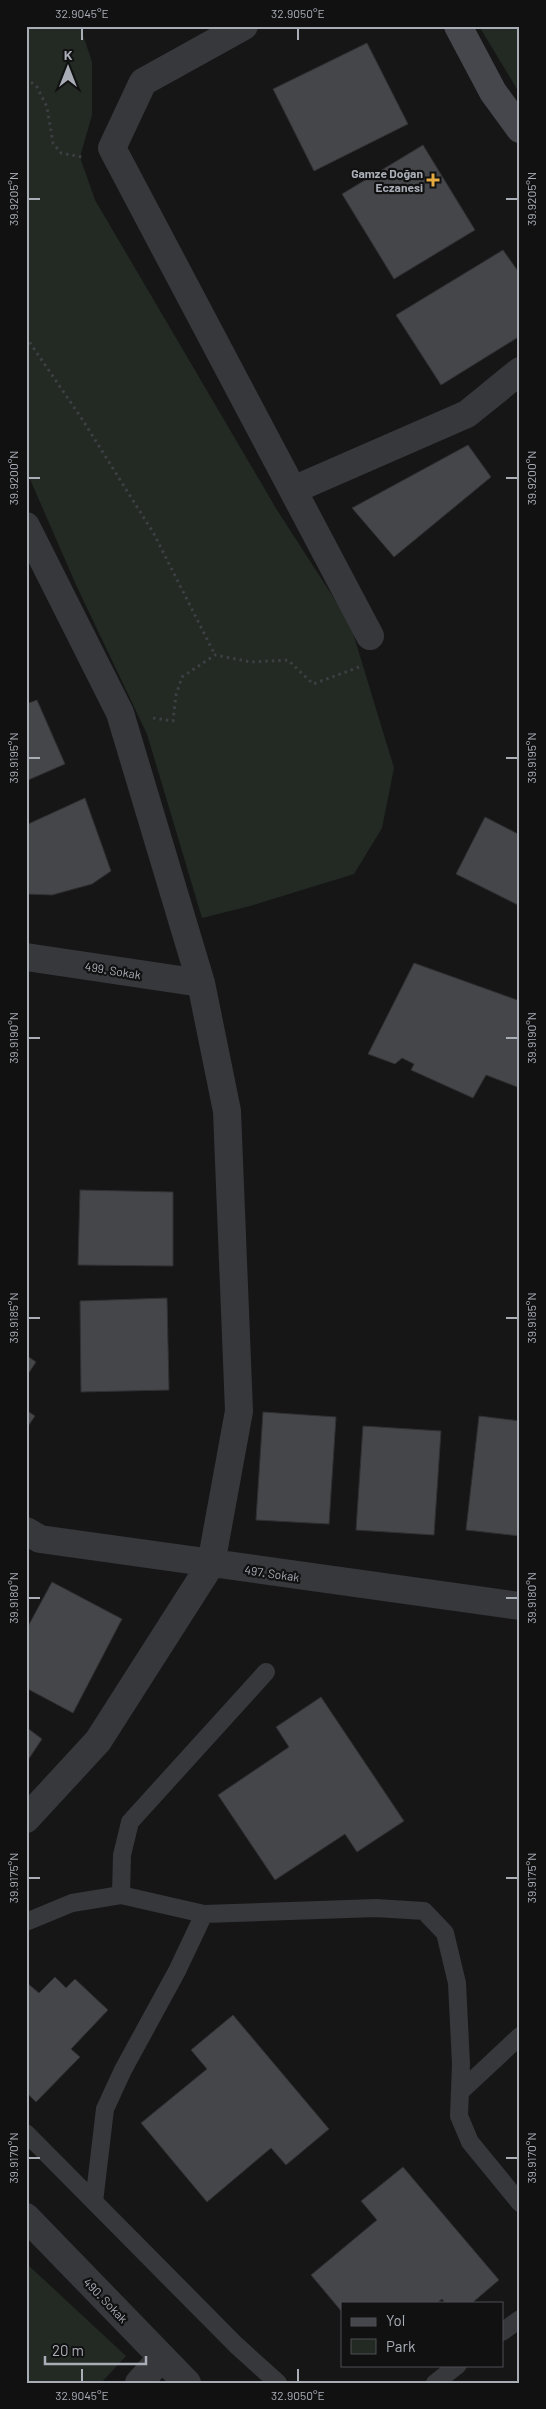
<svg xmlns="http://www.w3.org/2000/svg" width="546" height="2409" viewBox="0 0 546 2409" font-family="Barlow,sans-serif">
	<rect width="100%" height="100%" fill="#161617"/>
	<path fill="#222a23" d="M26,26H80L92,62V115L80,157L95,200L277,510L350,623L394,768L382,828L354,874L250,906L202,918L147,734L77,587L26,470Z
		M479,26H520V94Z
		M26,2263L126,2356L101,2383H26Z"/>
	<path fill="#45464a" stroke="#303033" d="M367,43L408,124L314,171L273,89Z
		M423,145L475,230L394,279L342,194Z
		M503,250L520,274V336L441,385L396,315Z
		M468,445L491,477L394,557L352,508Z
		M37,700L65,764L26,781V704Z
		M85,798L111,871L92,884L52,895L26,894V825Z
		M485,817L520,835V906L456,874Z
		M414,963L520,1001V1088L486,1075L473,1098L411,1070L414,1064L402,1058L395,1064L368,1054Z
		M80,1190L173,1192V1266L78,1265Z
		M167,1298L169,1390L81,1392L80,1301Z
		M26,1355L36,1362L26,1377Z
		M26,1410L35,1416L26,1429Z
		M263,1412L336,1417L329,1524L256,1520Z
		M479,1416L520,1421V1536L466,1530Z
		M363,1426L441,1431L434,1535L356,1530Z
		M52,1582L122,1619L73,1713L26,1688V1630Z
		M321,1697L404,1821L357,1852L345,1834L275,1880L218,1795L289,1747L276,1727Z
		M26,1727L42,1739L26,1763Z
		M55,1977L66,1988L75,1979L108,2010L71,2049L80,2057L36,2102L26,2092V1982L39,1993Z
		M233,2015L329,2129L286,2165L271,2148L207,2202L141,2123L207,2069L191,2050Z
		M403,2167L499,2280L472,2303H445L442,2299L437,2303H342V2312L311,2275L377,2220L361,2201Z"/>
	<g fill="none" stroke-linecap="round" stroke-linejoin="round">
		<path stroke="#3d3f43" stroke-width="3" stroke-dasharray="2.5 4" stroke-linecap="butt" d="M26,78L37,87L47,107L53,143L61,153L82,157
			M26,337L82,419L154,534L215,655
			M153,718L173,721L176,695L182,677L215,655L251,662L288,660L313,684L362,666"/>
		<path stroke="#37383c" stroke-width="18" d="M121,1895L122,1855L130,1822L266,1672
			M26,1922L72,1903L121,1895L204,1914L376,1908L424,1911L445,1933L457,1983L461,2064L459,2116L470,2142L520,2203
			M460,2092L520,2036
			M26,2133L236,2345L278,2383
			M94,2202L105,2109L123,2070L177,1971L204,1914
			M502,2332L520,2319
			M435,2383L458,2365"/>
		<path stroke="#37383c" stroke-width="28" d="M244,26L143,82L112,148L370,636
			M293,490L467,414L520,371
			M26,526L120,713L201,983L227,1111L239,1411L211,1564L98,1741L26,1819
			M26,957L201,983
			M26,1531L40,1539L520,1606
			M26,2217L187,2383
			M139,2383L162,2357"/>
		<path stroke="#45474c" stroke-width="28" d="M458,26L493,92L520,129"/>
	</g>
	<path fill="none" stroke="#a9adb6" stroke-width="2" d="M82,28V40M298,28V40M28,199H40M506,199H518M28,478H40M506,478H518M28,758H40M506,758H518M28,1038H40M506,1038H518M28,1318H40M506,1318H518M28,1598H40M506,1598H518M28,1878H40M506,1878H518M28,2158H40M506,2158H518M82,2369V2382M298,2369V2382"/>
	<path fill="#e5ab40" stroke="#111112" stroke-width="2" d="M430.5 172.5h5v5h5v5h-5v5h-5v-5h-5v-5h5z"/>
	<g text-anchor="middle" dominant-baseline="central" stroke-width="4.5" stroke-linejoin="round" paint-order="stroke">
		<g font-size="12" font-weight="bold" fill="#a9adb6" stroke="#111112" text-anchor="end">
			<text x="423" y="173">Gamze Doğan<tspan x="423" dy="14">Eczanesi</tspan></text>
		</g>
		<g font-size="12" fill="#a9adb6" stroke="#111112">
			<text transform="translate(113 970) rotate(9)">499. Sokak</text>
			<text transform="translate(272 1573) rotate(8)">497. Sokak</text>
			<text transform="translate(106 2300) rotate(46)">490. Sokak</text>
		</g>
	</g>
	<rect width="546" height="2409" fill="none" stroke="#111112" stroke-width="55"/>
	<rect x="341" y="2302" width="162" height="65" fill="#111112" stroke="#4e4f54"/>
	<rect x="351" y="2318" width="25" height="8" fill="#45474c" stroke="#4e4f54"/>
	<text x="386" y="2326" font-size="15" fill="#a9adb6">Yol</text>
	<rect x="351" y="2339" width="25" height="15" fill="#222a23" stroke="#4e4f54"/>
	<text x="386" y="2352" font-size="15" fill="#a9adb6">Park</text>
	<g transform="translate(68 68)" stroke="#111112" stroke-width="4" paint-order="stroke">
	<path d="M0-4L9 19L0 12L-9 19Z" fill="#a9adb6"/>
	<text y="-8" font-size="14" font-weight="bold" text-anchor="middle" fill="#a9adb6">K</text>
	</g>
	<path d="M45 2356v8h101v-8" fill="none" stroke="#a9adb6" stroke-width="2.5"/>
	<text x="52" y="2356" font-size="15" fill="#a9adb6" stroke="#111112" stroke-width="4" paint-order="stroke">20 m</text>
	<rect x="28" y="28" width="490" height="2354" fill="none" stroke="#a9adb6" stroke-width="2"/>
	<g font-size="12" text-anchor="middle" fill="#a9adb6">
		<text x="82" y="18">32.9045°E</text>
		<text x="298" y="18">32.9050°E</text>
		<text transform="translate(14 199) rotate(-90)" y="4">39.9205°N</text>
		<text transform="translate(532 199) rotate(-90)" y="4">39.9205°N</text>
		<text transform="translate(14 478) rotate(-90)" y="4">39.9200°N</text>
		<text transform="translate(532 478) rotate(-90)" y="4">39.9200°N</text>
		<text transform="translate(14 758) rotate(-90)" y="4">39.9195°N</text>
		<text transform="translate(532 758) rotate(-90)" y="4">39.9195°N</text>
		<text transform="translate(14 1038) rotate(-90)" y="4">39.9190°N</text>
		<text transform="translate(532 1038) rotate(-90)" y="4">39.9190°N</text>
		<text transform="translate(14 1318) rotate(-90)" y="4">39.9185°N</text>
		<text transform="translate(532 1318) rotate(-90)" y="4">39.9185°N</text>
		<text transform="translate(14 1598) rotate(-90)" y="4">39.9180°N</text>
		<text transform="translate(532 1598) rotate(-90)" y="4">39.9180°N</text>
		<text transform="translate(14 1878) rotate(-90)" y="4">39.9175°N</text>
		<text transform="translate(532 1878) rotate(-90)" y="4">39.9175°N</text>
		<text transform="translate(14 2158) rotate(-90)" y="4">39.9170°N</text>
		<text transform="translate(532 2158) rotate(-90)" y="4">39.9170°N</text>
		<text x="82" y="2400">32.9045°E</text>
		<text x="298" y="2400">32.9050°E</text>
	</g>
</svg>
